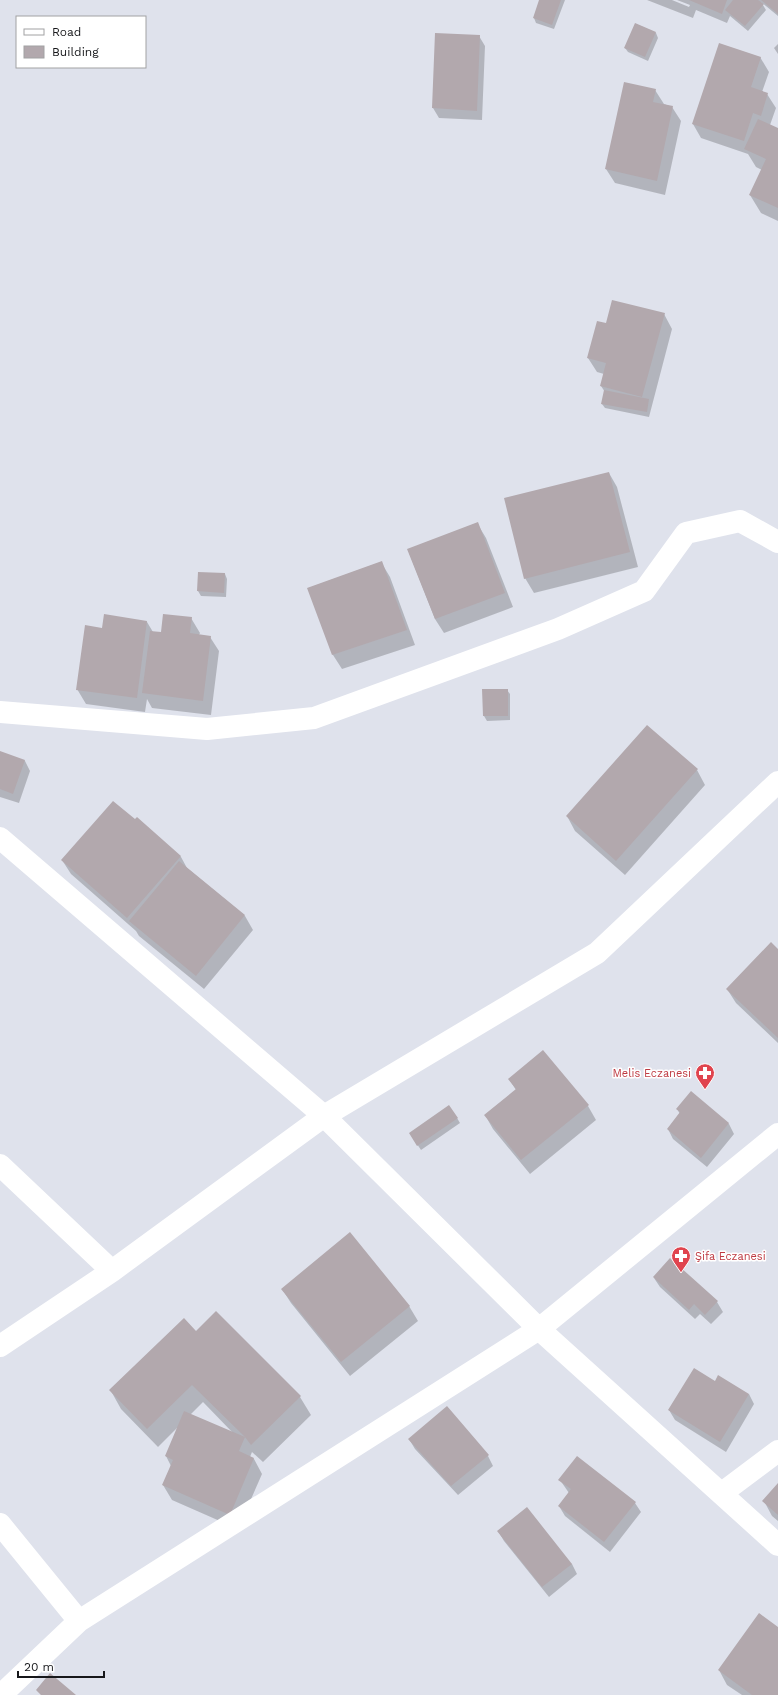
<svg xmlns="http://www.w3.org/2000/svg" width="778" height="1695" viewBox="0 0 778 1695" font-family="'Work Sans',sans-serif">
	<rect width="100%" height="100%" fill="#dfe2ec"/>
	<path fill="#0003" fill-rule="evenodd" d="M540,0H565L554,29L536,23L534,18Z
		M647,0H672L689,7L690,5L677,0H778V16L761,2L766,10L748,31L730,16L727,23L696,10L693,18Z
		M636,24L656,33L658,38L648,61L628,52L625,48Z
		M436,34L479,36L485,46L482,120L439,118L433,108Z
		M778,44V54L774,48Z
		M760,57L769,72L762,92L767,94L776,108L770,125L778,129V221L761,213L750,195L762,170L756,167L748,154L701,138L693,124Z
		M655,90L664,104L672,107L681,121L665,195L615,183L606,169Z
		M664,314L672,329L649,417L605,408L602,404L605,392L601,386L604,374L597,372L588,358L607,325Z
		M609,473L617,487L638,567L534,593L525,578Z
		M477,523L486,538L513,607L444,633L435,619L408,550Z
		M381,562L390,577L415,645L342,669L333,655L309,588Z
		M199,573L225,574L227,579L226,597L201,596L198,591Z
		M191,618L200,633L199,635L210,637L219,651L211,715L152,708L147,699L145,712L86,704L77,689L103,629L147,622L153,632L162,634Z
		M507,690L510,694V720L487,721L484,716Z
		M0,752L25,761L30,771L19,803L0,797Z
		M697,770L705,785L625,875L575,831L567,816Z
		M137,819L181,857L187,868L245,916L253,930L204,989L139,936L136,931L71,874L62,860Z
		M778,951V1043L736,1003L727,989Z
		M509,1079L588,1106L596,1120L530,1174L493,1129L485,1115L516,1090Z
		M691,1092L729,1124L734,1134L707,1167L673,1139L668,1129L680,1114L677,1109Z
		M457,1118L460,1123L421,1150L413,1138Z
		M654,1278L717,1302L723,1312L711,1324L700,1314L695,1319L660,1287Z
		M282,1289L409,1306L418,1321L350,1376L291,1303Z
		M216,1312L300,1397L311,1415L263,1462L252,1452L250,1457L254,1459L262,1474L238,1529L172,1500L163,1485L171,1466L166,1456L178,1427L158,1447L121,1409L111,1391L196,1332ZM203,1402L234,1434L190,1415Z
		M749,1394L754,1404L726,1452L675,1420L669,1410Z
		M409,1439L488,1456L493,1466L458,1495L415,1449Z
		M560,1480L635,1503L641,1512L610,1552L565,1516L559,1506L569,1493Z
		M778,1485V1521L772,1516L764,1501Z
		M498,1531L572,1564L577,1574L549,1597L504,1541Z
		M778,1628V1695H742L727,1685L719,1670Z"/>
	<path fill="#b2a8ad" d="M539,0H561L552,25L533,18Z
		M689,0H727L722,14Z
		M733,0H758L764,4L745,26L725,10Z
		M761,0H778V14Z
		M635,23L656,32L645,57L624,48Z
		M435,33L480,35L477,111L432,108Z
		M719,43L761,57L751,87L768,93L761,116L753,113L744,141L692,124Z
		M624,82L656,89L653,102L673,106L657,181L605,169Z
		M758,119L778,128V208L749,195L766,159L744,149Z
		M612,300L665,313L642,397L600,386L606,363L587,358L597,321L606,323Z
		M604,390L649,399L647,412L601,404Z
		M609,472L630,552L524,579L504,498Z
		M478,522L505,593L435,619L407,549Z
		M382,561L407,630L332,655L307,588Z
		M198,572L225,573L224,593L197,591Z
		M104,614L147,621L137,698L76,690L85,625L102,628Z
		M163,614L192,617L190,633L211,636L203,701L142,693L150,631L161,632Z
		M482,689H508V716H483Z
		M647,725L698,769L616,861L566,816Z
		M0,751L25,760L13,794L0,789Z
		M113,801L135,819L137,817L181,856L127,918L61,860Z
		M179,861L245,915L196,976L129,921Z
		M771,942L778,949V1038L726,989Z
		M543,1050L589,1105L521,1160L484,1115L516,1089L508,1079Z
		M691,1091L729,1123L701,1158L667,1129L680,1112L676,1109Z
		M449,1105L458,1118L417,1146L409,1133Z
		M350,1232L410,1306L341,1362L281,1289Z
		M670,1258L718,1301L705,1315L694,1304L689,1310L653,1277Z
		M216,1311L301,1396L251,1445L245,1437L239,1451L254,1458L230,1515L162,1485L173,1460L165,1456L184,1411L245,1437L192,1385L147,1429L109,1390L184,1318L196,1331Z
		M694,1368L715,1381L718,1375L749,1394L720,1442L668,1410Z
		M447,1406L489,1455L451,1486L408,1439Z
		M577,1456L636,1502L604,1542L558,1506L571,1489L558,1480Z
		M778,1483V1515L762,1501Z
		M527,1507L572,1564L542,1587L497,1531Z
		M759,1613L778,1627V1695H752L718,1670Z
		M50,1673L76,1695H41L36,1690Z"/>
	<g fill="none" stroke-linecap="round" stroke-linejoin="round">
		<path stroke="#fff" stroke-width="22" d="M0,712L207,729L314,718L558,629L644,591L686,533L740,521L778,542
			M0,1165L112,1271
			M0,1346L112,1271L324,1116L597,953L778,782
			M722,1493L778,1451
			M0,1524L79,1621
			M1,1695L79,1621L539,1329"/>
		<path stroke="#fff" stroke-width="22" d="M0,838L324,1116L539,1329L778,1545
			M539,1329L778,1134"/>
	</g>
	<defs>
		<symbol id="pharmacy-pin" viewBox="-11 -11 22 30"><path d="M0 17L-7.5 6A9.5 9.5 0 1 1 7.5 6Z" fill="#e0444e" stroke="#fff"/><path d="M-2-6h4v4h4v4h-4v4h-4v-4h-4v-4h4Z" fill="#fff"/></symbol>
	</defs>
	<g fill-rule="evenodd">
		<use href="#pharmacy-pin" x="694" y="1062" width="22" height="30"/>
		<use href="#pharmacy-pin" x="670" y="1245" width="22" height="30"/>
	</g>
	<g text-anchor="middle" dominant-baseline="central" stroke-width="3" stroke-linejoin="round" paint-order="stroke">
		<g font-size="11" fill="#be3a42" stroke="#fff" text-anchor="end">
			<text x="691" y="1073">Melis Eczanesi</text>
			<text x="695" y="1256" text-anchor="start">Şifa Eczanesi</text>
		</g>
	</g>
	<rect x="16" y="16" width="130" height="52" fill="#ffffff" stroke="#a2a2a3"/>
	<rect x="24" y="29" width="20" height="6" fill="#ffffff" stroke="#a2a2a3"/>
	<text x="52" y="36" font-size="12" fill="#16171a">Road</text>
	<rect x="24" y="46" width="20" height="12" fill="#b2a8ad" stroke="#a2a2a3"/>
	<text x="52" y="56" font-size="12" fill="#16171a">Building</text>
	<path d="M18 1671v6h86v-6" fill="none" stroke="#16171a" stroke-width="2"/>
	<text x="24" y="1671" font-size="12" fill="#16171a" stroke="#ffffff" stroke-width="3" paint-order="stroke">20 m</text>
</svg>
